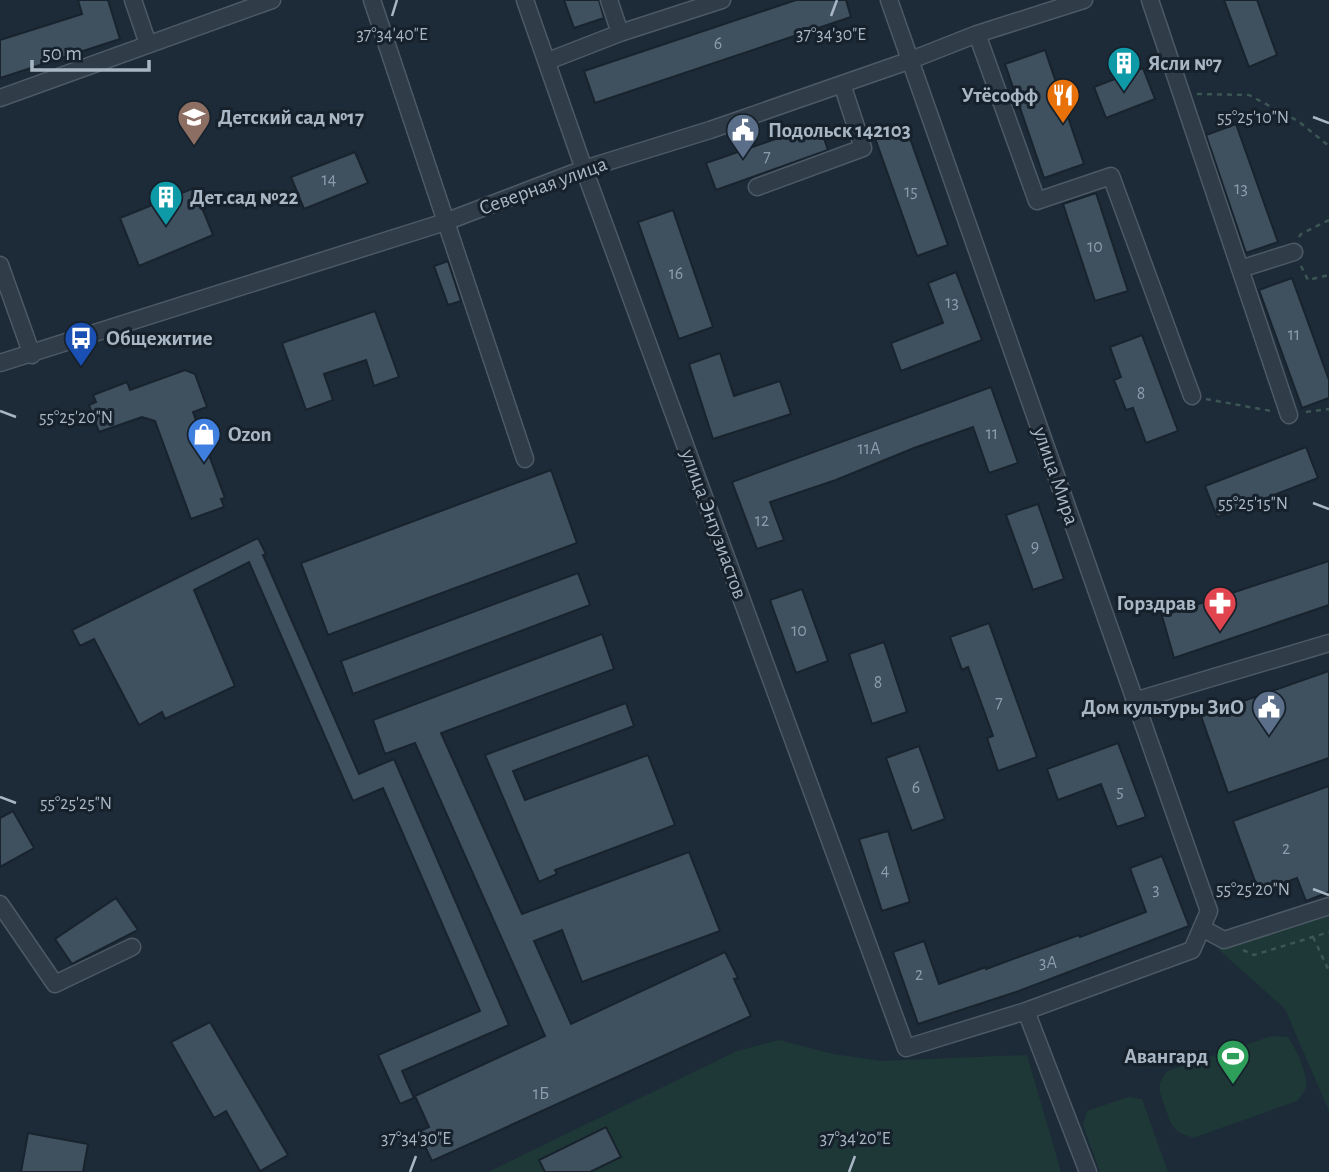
<svg xmlns="http://www.w3.org/2000/svg" width="1329" height="1172" viewBox="0 0 1329 1172" font-family="'Alegreya Sans',sans-serif">
	<rect width="100%" height="100%" fill="#1c2b37"/>
	<path fill="#1e3838" d="M1329,912V1111L1285,1009L1218,949Z
		M1272,1036L1288,1037C1295,1046 1308,1075 1306,1086C1305,1092 1301,1096 1297,1101L1193,1138L1178,1132L1171,1124L1160,1093V1083L1167,1071Z
		M779,1040L833,1054L881,1061L1027,1055L1061,1172H488L737,1051Z
		M1128,1097L1142,1099L1168,1172H1100L1083,1125L1087,1111Z"/>
	<path fill="#3f505f" stroke="#18232d" stroke-width="2" d="M78,0H108L120,39L0,78V40L82,14Z
		M564,0H599L604,18L574,28Z
		M796,0H846L851,17L595,103L584,71Z
		M1224,0H1257L1277,55L1249,67Z
		M1045,50L1084,164L1044,178L1005,64Z
		M1143,68L1155,99L1106,118L1094,87Z
		M819,124L828,150L716,190L706,163Z
		M1236,124L1278,242L1246,253L1206,135Z
		M906,127L948,245L917,256L875,138Z
		M355,152L368,183L304,209L291,177Z
		M194,188L213,235L139,266L120,218Z
		M1096,193L1128,291L1095,301L1063,204Z
		M673,210L713,327L679,339L638,222Z
		M448,261L461,301L448,305L434,266Z
		M956,272L982,340L901,371L891,343L943,323L928,283Z
		M1292,278L1329,380V398L1302,408L1259,290Z
		M375,311L399,377L374,386L366,360L324,374L333,400L306,410L282,343Z
		M1142,335L1178,431L1146,443L1133,408L1126,410L1114,380L1121,377L1110,347Z
		M720,353L734,396L780,381L791,414L713,439L689,364Z
		M185,370L195,374L207,407L193,412L225,498L221,499L224,507L191,519L155,421L142,417L99,432L89,405L96,402L93,395L127,382L130,390Z
		M991,387L1018,463L989,473L973,427L914,448L836,480L770,502L784,540L757,549L732,482Z
		M1306,447L1318,478L1217,517L1205,486Z
		M551,470L577,543L328,635L301,563Z
		M1038,504L1064,579L1033,590L1006,515Z
		M258,538L266,554L263,555L359,774L394,759L509,1025L402,1071L414,1098L400,1104L378,1055L480,1011L383,788L353,801L249,562L194,590L235,686L165,719L162,712L139,725L94,639L80,646L72,630Z
		M1329,561V605L1174,658L1162,616Z
		M578,573L590,605L353,694L341,661Z
		M802,589L828,661L796,673L770,600Z
		M989,623L1037,757L998,771L987,738L993,736L968,667L962,670L950,637Z
		M602,634L614,669L441,733L522,914L689,852L720,931L582,982L562,930L534,941L571,1024L725,952L738,978L734,979L751,1016L432,1161L418,1132L429,1127L415,1096L545,1036L415,743L385,754L373,720Z
		M884,642L907,712L872,724L849,654Z
		M1329,671V758L1228,793L1201,716Z
		M626,703L634,726L513,771L525,800L648,755L675,825L555,870L557,874L539,882L485,755Z
		M1118,743L1146,817L1117,827L1101,784L1058,800L1047,769Z
		M919,746L945,819L912,831L886,758Z
		M1329,786V892L1306,901L1297,878L1259,892L1233,821Z
		M13,811L34,848L0,867V818Z
		M888,831L910,902L882,911L859,839Z
		M1162,856L1189,926L1016,992L918,1024L893,952L924,941L939,984L986,967V969L1079,935L1080,937L1146,912L1130,868Z
		M116,898L138,930L72,964L55,939Z
		M210,1022L288,1155L260,1171L226,1111L214,1118L171,1042Z
		M606,1127L621,1157L590,1172H545L539,1160Z
		M28,1133L88,1144L83,1172H21Z"/>
	<g fill="none" stroke-linecap="round" stroke-linejoin="round">
		<defs>
			<path id="minor" d="M133,0L148,44
				M372,0L525,459
				M525,0L584,169L906,1048L1026,1011L1192,950L1209,911L889,0
				M609,0L620,33
				M1150,0L1289,415
				M977,34L1037,201L1111,176L1192,396
				M548,61L620,33L722,0
				M0,98L272,0
				M757,187L863,148L842,84
				M0,265L32,355
				M1240,269L1294,252
				M0,363L445,222L584,169L710,130L911,60L977,34L1084,0
				M1134,701L1329,643
				M0,904L55,984L132,947
				M1202,928L1224,940L1329,906
				M1026,1011L1088,1172"/>
		</defs>
		<use href="#minor" stroke="#4d5a66" stroke-width="19"/>
		<path stroke="#3c5555" stroke-width="2.5" stroke-dasharray="5 5" stroke-linecap="butt" d="M1197,94L1249,95L1298,121L1329,146
			M1299,237L1301,234L1329,220
			M1301,266L1308,280L1329,275
			M1206,399L1271,411
			M1306,412L1329,409
			M1313,937L1329,971
			M1243,950L1254,955L1329,932"/>
		<use href="#minor" stroke="#303c47" stroke-width="16"/>
	</g>
	<path fill="none" stroke="#a9b7c5" stroke-width="2.5" d="M392,16L397,0M831,16L837,0M1313,117L1329,123M0,411L16,417M1313,503L1329,509M0,797L16,803M1313,889L1329,895M410,1172L416,1156M849,1172L855,1156"/>
	<defs>
		<symbol id="building-pin" viewBox="-11 -11 22 30"><path d="M0 17L-7.5 6A9.5 9.5 0 1 1 7.5 6Z" fill="#0f9aa8" stroke="#16212b"/><path d="M-4-6H4V6H1V3H-1V6H-4ZM-2.5-4.3h1.7v1.8h-1.7ZM.8-4.3h1.7v1.8H.8ZM-2.5-1h1.7V.8h-1.7ZM.8-1h1.7V.8H.8Z" fill="#fff"/></symbol>
		<symbol id="restaurant-pin" viewBox="-11 -11 22 30"><path d="M0 17L-7.5 6A9.5 9.5 0 1 1 7.5 6Z" fill="#e8710a" stroke="#16212b"/><path d="M-5-6h1v4h1v-4h1v4h1v-4h1v5L-1.5 .5V6h-2V.5L-5-1ZM5-6V6H3V1.5H1.5Q1.5-4 5-6Z" fill="#fff"/></symbol>
		<symbol id="school-pin" viewBox="-11 -11 22 30"><path d="M0 17L-7.5 6A9.5 9.5 0 1 1 7.5 6Z" fill="#8d6e63" stroke="#16212b"/><path d="M0-5L7-2L0 1L-7-2ZM-4 1L0 2.5L4 1V4Q0 6-4 4Z" fill="#fff"/></symbol>
		<symbol id="civic-pin" viewBox="-11 -11 22 30"><path d="M0 17L-7.5 6A9.5 9.5 0 1 1 7.5 6Z" fill="#5c6f8a" stroke="#16212b"/><path d="M-.6-6.5H3V-4.5H.6V-3L4-1V1h2V6H-6V1h2V-1L-.6-3ZM-1.2 2.5V6h2.4V2.5Z" fill="#fff"/></symbol>
		<symbol id="bus-pin" viewBox="-11 -11 22 30"><path d="M0 17L-7.5 6A9.5 9.5 0 1 1 7.5 6Z" fill="#1a4fb4" stroke="#16212b"/><path d="M-5-6H5V4H4V6H2V4H-2V6H-4V4H-5ZM-3.5-4V0h7V-4ZM-3.5 1.2v1.5H-2V1.2ZM2 1.2v1.5H3.5V1.2Z" fill="#fff"/></symbol>
		<symbol id="shop-pin" viewBox="-11 -11 22 30"><path d="M0 17L-7.5 6A9.5 9.5 0 1 1 7.5 6Z" fill="#3f7fe0" stroke="#16212b"/><path d="M-5-2.5h2.3a2.7 3.5 0 0 1 5.4 0H5L5.5 6h-11ZM-1.5-2.5h3a1.5 2.3 0 0 0-3 0Z" fill="#fff"/></symbol>
		<symbol id="pharmacy-pin" viewBox="-11 -11 22 30"><path d="M0 17L-7.5 6A9.5 9.5 0 1 1 7.5 6Z" fill="#e0444e" stroke="#16212b"/><path d="M-2-6h4v4h4v4h-4v4h-4v-4h-4v-4h4Z" fill="#fff"/></symbol>
		<symbol id="stadium-pin" viewBox="-11 -11 22 30"><path d="M0 17L-7.5 6A9.5 9.5 0 1 1 7.5 6Z" fill="#2e9e5b" stroke="#16212b"/><path d="M0-5a6.5 5 0 1 0 0 10a6.5 5 0 1 0 0-10ZM-3.5-1.8h7v3.6h-7Z" fill="#fff"/></symbol>
	</defs>
	<g fill-rule="evenodd">
		<use href="#building-pin" x="1105" y="44" width="38" height="52"/>
		<use href="#restaurant-pin" x="1044" y="76" width="38" height="52"/>
		<use href="#school-pin" x="175" y="98" width="38" height="52"/>
		<use href="#civic-pin" x="724" y="111" width="38" height="52"/>
		<use href="#building-pin" x="147" y="178" width="38" height="52"/>
		<use href="#bus-pin" x="62" y="319" width="38" height="52"/>
		<use href="#shop-pin" x="185" y="415" width="38" height="52"/>
		<use href="#pharmacy-pin" x="1201" y="584" width="38" height="52"/>
		<use href="#civic-pin" x="1250" y="688" width="38" height="52"/>
		<use href="#stadium-pin" x="1214" y="1037" width="38" height="52"/>
	</g>
	<g text-anchor="middle" dominant-baseline="central" stroke-width="6" stroke-linejoin="round" paint-order="stroke">
		<g font-size="18" fill="#8e9dac">
			<text x="718" y="44">6</text>
			<text x="767" y="157">7</text>
			<text x="329" y="180">14</text>
			<text x="1241" y="189">13</text>
			<text x="911" y="192">15</text>
			<text x="1095" y="247">10</text>
			<text x="676" y="274">16</text>
			<text x="952" y="303">13</text>
			<text x="1294" y="335">11</text>
			<text x="1141" y="394">8</text>
			<text x="992" y="434">11</text>
			<text x="869" y="449">11А</text>
			<text x="762" y="521">12</text>
			<text x="1035" y="547">9</text>
			<text x="799" y="631">10</text>
			<text x="878" y="683">8</text>
			<text x="999" y="703">7</text>
			<text x="916" y="788">6</text>
			<text x="1120" y="792">5</text>
			<text x="1286" y="849">2</text>
			<text x="885" y="871">4</text>
			<text x="1156" y="890">3</text>
			<text x="1048" y="963">3А</text>
			<text x="919" y="975">2</text>
			<text x="541" y="1094">1Б</text>
		</g>
		<g font-size="21" font-weight="bold" fill="#a9b7c5" stroke="#16212b" text-anchor="start">
			<text x="1148" y="63">Ясли №7</text>
			<text x="1038" y="95" text-anchor="end">Утёсофф</text>
			<text x="218" y="117">Детский сад №17</text>
			<text x="768" y="130">Подольск 142103</text>
			<text x="190" y="197">Дет.сад №22</text>
			<text x="106" y="338">Общежитие</text>
			<text x="228" y="434">Ozon</text>
			<text x="1196" y="603" text-anchor="end">Горздрав</text>
			<text x="1244" y="707" text-anchor="end">Дом культуры ЗиО</text>
			<text x="1208" y="1056" text-anchor="end">Авангард</text>
		</g>
		<g font-size="21" fill="#a9b7c5" stroke="#16212b">
			<text transform="translate(543 186) rotate(-20)">Северная улица</text>
			<text transform="translate(1056 476) rotate(71)">улица Мира</text>
			<text transform="translate(714 524) rotate(70)">улица Энтузиастов</text>
		</g>
	</g>
	<g font-size="18" text-anchor="middle" fill="#a9b7c5" stroke="#16212b" stroke-width="6" stroke-linejoin="round" paint-order="stroke">
		<text x="392" y="40">37°34'40"E</text>
		<text x="831" y="40">37°34'30"E</text>
		<text x="1253" y="123">55°25'10"N</text>
		<text x="76" y="423">55°25'20"N</text>
		<text x="1253" y="509">55°25'15"N</text>
		<text x="76" y="809">55°25'25"N</text>
		<text x="1253" y="895">55°25'20"N</text>
		<text x="416" y="1144">37°34'30"E</text>
		<text x="855" y="1144">37°34'20"E</text>
	</g>
	<path d="M32 60v10h117v-10" fill="none" stroke="#a9b7c5" stroke-width="3.5"/>
	<text x="42" y="60" font-size="21" fill="#a9b7c5" stroke="#16212b" stroke-width="5" paint-order="stroke">50 m</text>
</svg>
